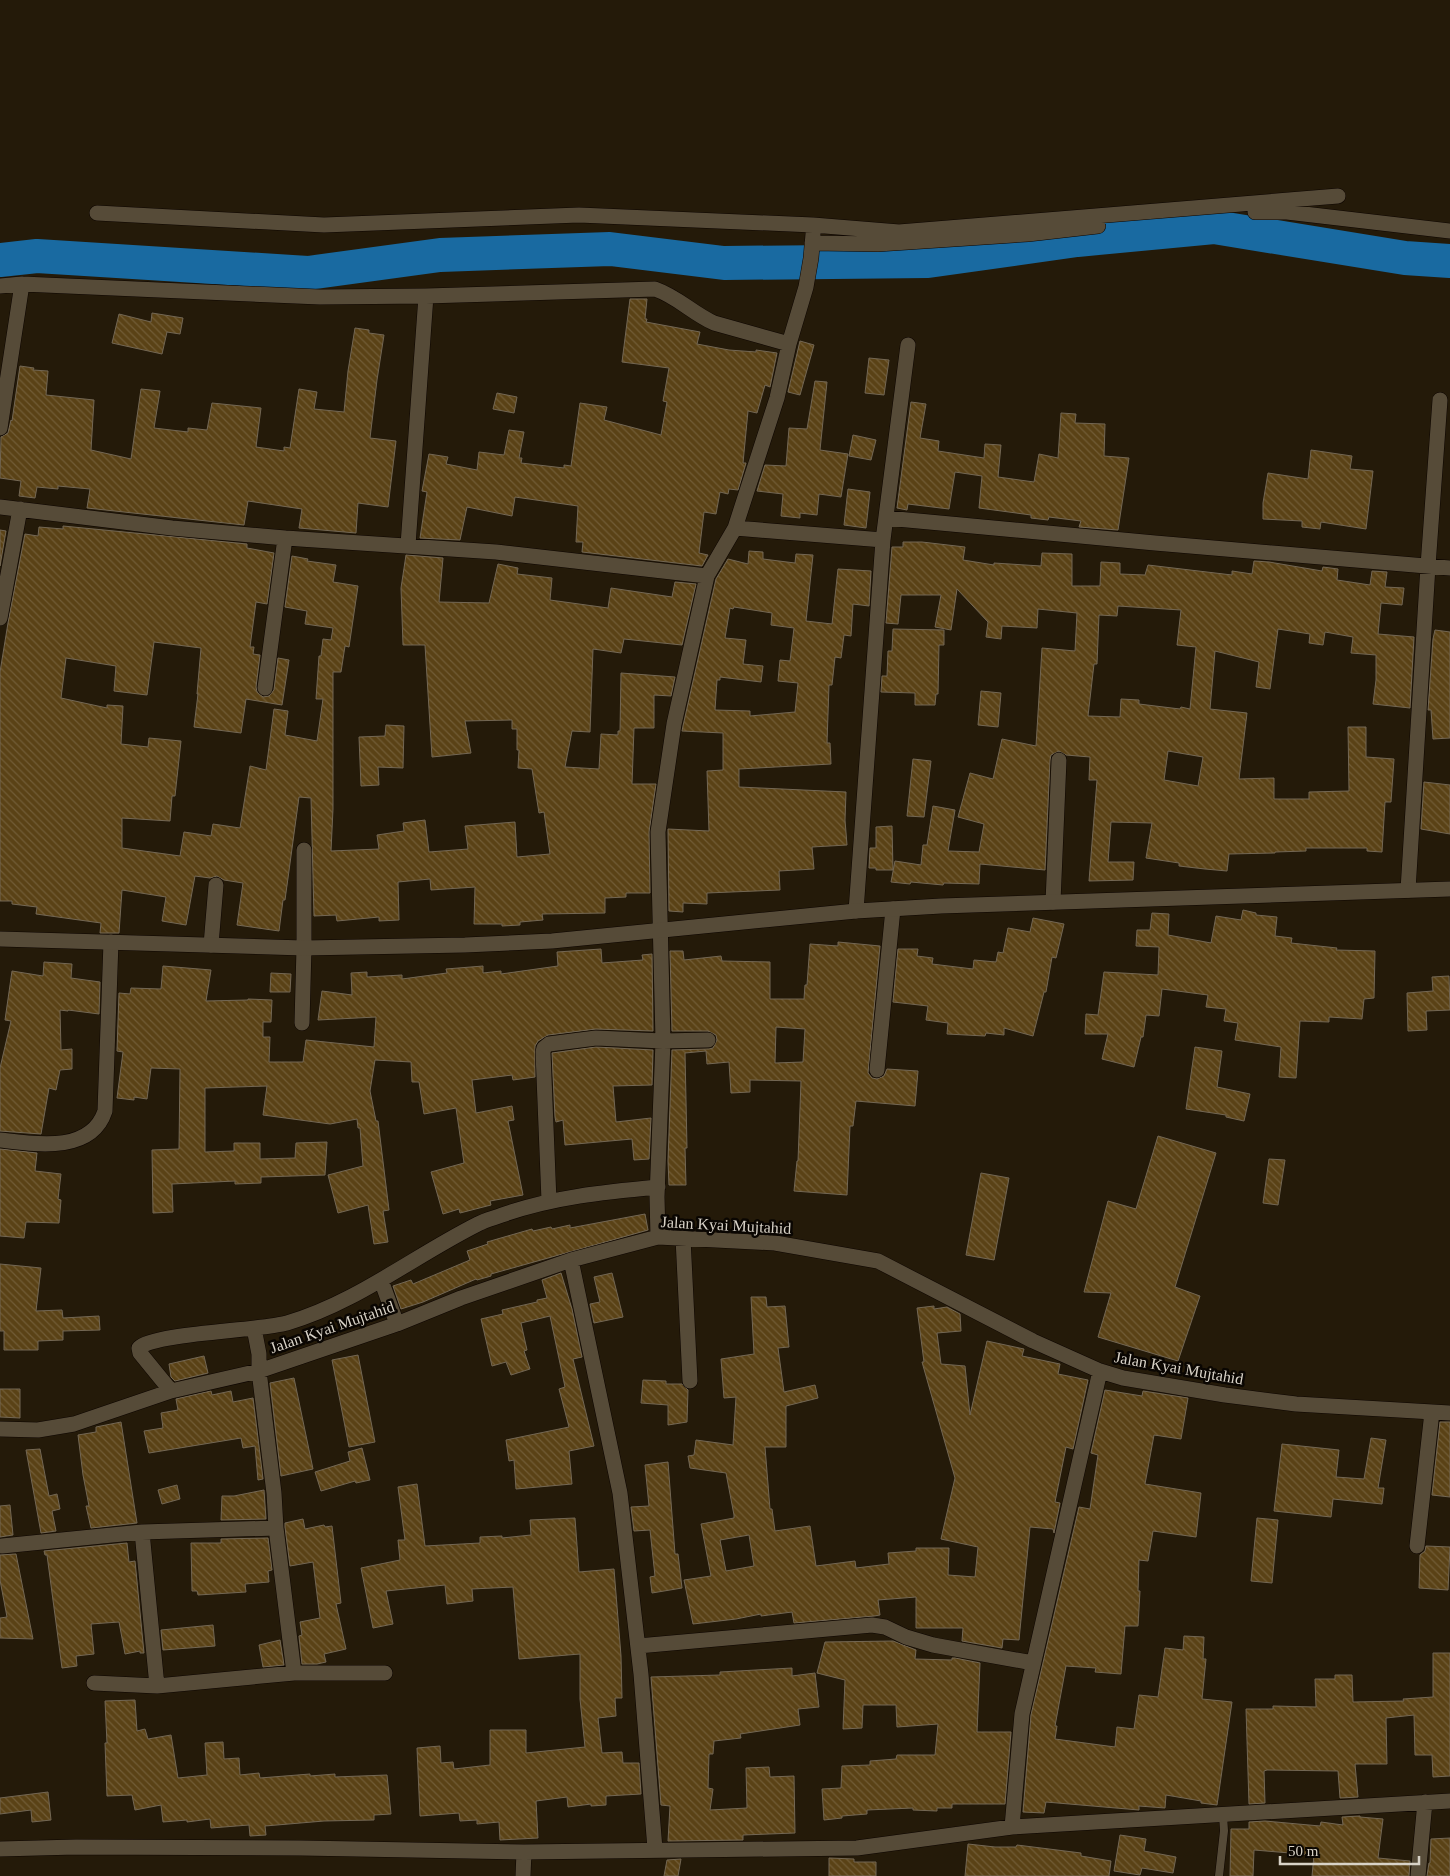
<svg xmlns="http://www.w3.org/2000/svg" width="1450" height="1876" viewBox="0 0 1450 1876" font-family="'Times New Roman',serif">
	<defs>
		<pattern id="building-back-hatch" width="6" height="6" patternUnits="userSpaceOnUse" patternTransform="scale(1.25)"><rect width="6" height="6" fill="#5a4216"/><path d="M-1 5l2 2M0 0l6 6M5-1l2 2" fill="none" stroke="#715c36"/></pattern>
	</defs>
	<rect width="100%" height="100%" fill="#241a09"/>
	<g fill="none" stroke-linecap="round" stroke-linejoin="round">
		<path stroke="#196aa1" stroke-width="34" d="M0,260L37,256L308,273L440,255L610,249L724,263L928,261L1077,240L1214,227L1405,258L1450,261"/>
	</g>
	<path fill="url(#building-back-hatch)" stroke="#736754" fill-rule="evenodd" d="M630,299H647L645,319H647L646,322L700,332L697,344L729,350L756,352V350L777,353L770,387L765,385L757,413L748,411L743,463H746L738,490L729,489L728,494L720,492L716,514L704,512L699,553L708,555L702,566L582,552L583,542H576L578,506L515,497L512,516L467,507L460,540L420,538L427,492L422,491L429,454L448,457L446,464L477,470L479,452L504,455L509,430L524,432L519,458H522L521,463L564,468V465L571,466L580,403L607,407L604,420L661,435L667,402L663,401L669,368L622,362Z
		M152,313L183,318L180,334L167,332L162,354L112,343L119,314L151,322Z
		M355,328L369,330V333L384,335L377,380L370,438L396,441L388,507L358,503L356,533L299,528L302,509L248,501L244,525L87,508L90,489L58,486V489L37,487L35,498L19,496L21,481L0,478L1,437L8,433L11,420L12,421L20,366L34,368L33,370L48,371L46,395L94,400L91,450L131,459L141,389L160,391L154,428L188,432V428L207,430L212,403L261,408L256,447L284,451V447L290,448L299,389L317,392L314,409L344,412L348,371Z
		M800,341L814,345L800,395L788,392Z
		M869,358L889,360L884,395L865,393Z
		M815,381L827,382L820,450L848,454L841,497L819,494L817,515L800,513V518L781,516L783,494L757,491L765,465L786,466L789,428L807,429Z
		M497,393L517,397L514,413L493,409Z
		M911,402L926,404L920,438L939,441L938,451L984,458L985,444L1001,445L998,477L1034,482L1039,454L1058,458L1061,413L1076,414L1075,423L1105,424L1104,456L1129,458L1118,530L1079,527L1081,521L1049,517L1048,520L1031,518V515L979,508L982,476L955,472L949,509L908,504L907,510L897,508Z
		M853,435L876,440L871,460L849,456Z
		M1311,450L1352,456L1350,469L1373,471L1366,529L1321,522L1320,529L1302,527V521L1263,519V503L1268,473L1308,479Z
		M848,489L870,492L866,528L844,525Z
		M63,526L247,544V548L274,553L267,604L256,602L250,647H254L253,654L260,655L256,687L257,692L263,697L269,696L274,690L278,658L289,660L282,705L246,699L241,733L194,727L198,694H197L201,648L154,642L147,695L114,691L116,666L66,658L61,698L107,708V705L123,706L121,744L148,747L149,738L181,741L175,796H172L170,821L122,818V848L180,856L184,832L211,836L213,824L240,828L250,766L266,770L274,709L288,711L285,735L317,741L323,699H316L319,656H321L323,639L331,640L333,628L305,624L307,611L285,607L292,556L308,559L307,561L336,565L333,582L358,586L349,647L345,646L341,672H333V809L331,851L379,849L377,835L404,831L403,823L425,820L429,852L468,849L465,826L515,822L517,857L550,854L544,812L539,813L532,769L518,768L519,750H517V729H512V720L465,721L471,753L432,757L425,645H403L401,588L406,555L443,558L439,602L489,603L498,564L518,568L517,574L552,578L550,600L608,608L611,588L672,597L675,582L696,584L682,645L624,639L621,653L593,649L590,732L572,731L565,767L599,769L601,734L618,735V731H620L621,673L675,677L671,696L654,695V728H634L632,784H656L649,832L650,893H626V897L605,898V913L542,914L543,920L520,922V925L502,926V924H474L475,887L431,890L430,879L398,882L399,920L379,921V917L337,921L336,915L314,916L311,798L299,797L285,900H283L279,931L237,925L243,883L224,880L217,876L210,878L195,876L186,925L162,921L166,897L122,890L119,933H100L101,923L36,914L37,907L12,904V901H0V672L8,623L25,534L38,536L39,527L63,529Z
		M0,530L6,531L0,566Z
		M903,542H922L965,547L963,560L994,565V563L1041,566L1042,553L1072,554V586H1100L1101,562L1120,563V574L1145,575L1148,565L1232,575V571L1252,574L1254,561L1269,562L1322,571L1323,567L1338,569L1337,580L1370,585L1372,571L1387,572L1385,587L1404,588L1402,605L1381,603L1378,634L1414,637L1410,708L1373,704L1376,680V655L1351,653L1353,637L1325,632L1323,645L1309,643L1310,634L1278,629L1270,689L1256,687L1259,662L1215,651L1210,709L1247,713L1239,779L1274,778V799H1309V792L1349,791L1348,727H1366V757L1394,759L1391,802H1385L1382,852L1367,851V848H1306V851L1275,852V853L1229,854L1227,871L1205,869L1179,866V863L1146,858L1152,823L1111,822L1108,862H1134L1133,880L1089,881L1097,780H1089L1090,757L1066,755L1059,751L1051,755L1050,760L1045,870L980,864L979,884L944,883L943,885L911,882L910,884L891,882L895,861L921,865L923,845H927L933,806L955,810L948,851L979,852L984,824L958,817L970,773L993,779L1002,739L1036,746L1042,648L1075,651L1077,613L1038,609L1037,628L1002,626L1001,639L986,637L988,622L957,589L951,630L935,627L941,595H901L898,624L886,623L892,547H903ZM1118,606L1181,610L1177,645L1196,647L1190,709L1181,707L1180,709L1139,704V700L1121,699L1120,717L1088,716L1094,664H1097L1099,615L1117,616ZM1168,751L1203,757L1198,786L1164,780Z
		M749,551L763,552V559L795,563L796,554L813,555L806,621L832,624L838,569L871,571L869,606L853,604L851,636L844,635L841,658L835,657L832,685H829L827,743H830L831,764L739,769V787L846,792L845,820L847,845L812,847L814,869L779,871L780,890L707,893V904L683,903V912L669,911L668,829L709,831L707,771L723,770V733L682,731L683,726L716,579L728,559L748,564ZM734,607L772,613L771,625L794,628L790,661L780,660L778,681L798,683L795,712L750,716V711L715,710L717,680H720V677L761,682L763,666L743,664L746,640L725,638L730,608L733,609Z
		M893,629L944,630V645H939L938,694H936L935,705H915V693L881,692L882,676H887L888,651H892Z
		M1435,630L1450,632V738L1433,739L1431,710H1428L1433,639Z
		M981,691L1001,693L998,727L978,725Z
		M386,725L404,726L403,768L378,767L379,785L361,786L359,737L385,736Z
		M913,759L931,761L924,817L907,816Z
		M1424,782L1450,785V834L1421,829Z
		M892,826L893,870H876V868H869L870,848H876V827Z
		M1243,910L1256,913V915L1277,917L1275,936L1292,938L1291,943L1337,948L1336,950L1375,951L1374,998L1364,999L1362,1019L1329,1017V1022L1300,1021L1296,1078L1279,1077L1281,1047L1235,1040L1238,1023L1224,1021L1226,1009L1206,1007L1208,995L1162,989L1159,1016L1146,1015L1143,1037H1141L1134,1067L1102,1059L1108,1034H1085L1086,1014L1098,1015L1104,972L1158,975L1159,947L1136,946L1137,930H1150L1152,913L1169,914L1168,935L1211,943L1216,916L1241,920Z
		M1033,918L1064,924L1056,958L1052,957L1046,992H1044L1033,1036L1004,1028V1035L986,1033L985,1036L947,1034L948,1023L926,1020L928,1006L893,1002L898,949H918L917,956L933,958L932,964L973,969L974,960L996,962L998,952L1003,953L1008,928L1030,932Z
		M838,942L880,946L868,1073L872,1078L877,1079L884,1076L887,1069L918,1071L915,1106L856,1101L853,1126H850L847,1195L794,1191L797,1161H798L801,1081L750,1080V1092L731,1093L729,1062L707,1064L706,1051L685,1053L687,1148H685L686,1185H669L668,1161L672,1050L709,1049L713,1048L717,1040L716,1035L708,1031H672L670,951H683L684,960L721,956L722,961L770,962V999H804L805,985H807L810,944L838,946ZM776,1027L805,1029L803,1062L775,1063Z
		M601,949L602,963L643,960L642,955L652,954L653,1031L596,1029L548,1035L538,1041L535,1046V1077L513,1080L512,1075L472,1080L476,1113L512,1106L514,1120L508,1121L523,1195L490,1201L491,1205L460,1213L459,1209L443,1214L431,1172L464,1163L456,1108L424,1114L419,1082H412L411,1062L375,1060L370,1091L376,1121H378L389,1210L383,1211L388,1242L374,1244L368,1205L338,1213L328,1175L363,1166L360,1128H358L357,1119L330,1124L263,1115L267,1086L205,1088V1152L234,1151V1143H260V1159L295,1158L296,1143L327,1142L325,1175L261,1177V1183L235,1184V1181L172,1184L173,1212L153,1213L152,1150L179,1149L180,1069L151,1068L147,1099L134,1097V1100L117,1098L123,1052L117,1051L119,993L130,994L131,988L161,989L163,966L211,970L206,1001L248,1000V999L272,1000L271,1022H263V1037H270L269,1062H303L306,1040L374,1047L376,1017L318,1020L322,991L352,995L351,973L367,972V977L402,975V979L447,973L446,969L483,966V973L501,971V974L558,966L557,952Z
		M44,962L72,964L71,978L100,982L99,1014L68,1010V1011L60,1010L61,1050L72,1049V1069L60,1070L56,1090L49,1088L41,1134L0,1131V1068L11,1021L5,1020L12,971L43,976Z
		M271,973L291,974L290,992H270Z
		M1449,976L1450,1010L1426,1011L1427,1030L1408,1031L1407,993L1433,991L1432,977Z
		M596,1047L653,1050L652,1085L613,1086L616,1122L651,1118L649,1159L634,1160L632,1139L565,1145L563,1120L556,1122L555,1117L552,1053Z
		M1195,1047L1222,1051L1217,1087L1250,1094L1244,1121L1226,1117V1115L1186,1109Z
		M1158,1136L1216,1153L1175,1287L1200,1296L1178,1361L1098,1337L1111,1293L1084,1292L1108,1201L1136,1209Z
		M0,1149L37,1153L35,1171L61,1174L58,1199L61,1200L59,1223L26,1222L24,1238L0,1236Z
		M1269,1159L1285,1160L1278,1205L1263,1203Z
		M981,1173L1009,1178L994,1260L966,1255Z
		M645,1214L648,1230L491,1274V1276L477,1280L476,1279L423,1302L401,1309L393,1286L411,1280L413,1284L470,1260L467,1251L488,1244L487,1242L532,1229L533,1231L551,1227L552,1229L570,1225V1228Z
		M0,1264L41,1268L36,1311L62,1310L63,1318L99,1316L100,1330L63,1331V1340L38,1341V1350H4V1331H0Z
		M561,1273L572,1309L582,1357L573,1359L594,1446L569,1451L572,1484L516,1489L514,1460L509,1461L506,1440L569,1427L559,1389L565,1387L550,1316L521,1323L527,1350L524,1351L530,1369L511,1375L506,1362L492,1366L481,1319L503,1314L502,1310L537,1302V1300L547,1298L542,1280Z
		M612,1273L623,1317L594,1323L590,1304L600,1302L594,1277Z
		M751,1297H766L767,1307L785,1306L789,1347L778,1348L784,1392L815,1385L818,1398L786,1406V1447H765L770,1509H772L775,1531L810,1526L816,1566L855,1561L856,1568L889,1564L888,1553L916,1551V1548H949L948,1575L975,1577L978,1547L941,1539L955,1478L922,1362H924L917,1308L934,1306V1309L947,1307L960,1314L961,1331L937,1333L941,1364L965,1366L970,1415L987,1341L1024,1349L1022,1356L1060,1364L1058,1374L1088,1380L1073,1449L1066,1447L1055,1502L1060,1503L1054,1533L1053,1529L1030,1527L1019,1640L1003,1639L1002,1648L962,1641L963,1628H916V1597L878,1600L880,1615L874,1616L794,1623L792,1612L761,1616V1614L736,1619L693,1624L684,1580L711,1576L701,1524L734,1518V1515L726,1473L690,1468L688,1456L694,1455L696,1440L733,1445L736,1397L724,1398L721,1359L754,1354ZM749,1535L754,1566L726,1571L720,1540Z
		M358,1355L375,1442L349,1447L332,1360Z
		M204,1356L208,1373L175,1381L171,1377L169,1364Z
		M294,1378L313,1469L281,1476L270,1383Z
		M643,1380L666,1381V1384H682L688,1390L687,1422L668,1425V1405L641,1403Z
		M0,1389H20V1418L0,1417Z
		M1105,1390L1142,1396L1143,1391L1188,1398L1181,1439L1154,1435L1145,1484L1201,1493L1196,1537L1153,1531L1148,1561L1139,1560L1138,1591H1140L1138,1626H1125L1121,1674L1095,1672L1096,1668L1066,1666L1055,1726H1057L1055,1739L1115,1747L1117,1727L1134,1729L1139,1695L1158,1697L1165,1648L1183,1650L1184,1636L1204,1637L1203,1659H1206L1202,1699L1232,1702L1217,1805L1201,1803V1801L1166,1795L1165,1808L1139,1806V1810L1046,1802L1044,1813L1023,1812L1031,1715L1079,1507L1090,1509L1098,1455L1091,1453Z
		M211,1391L212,1395L231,1391L233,1402L253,1398L263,1479L258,1480L255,1446L243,1448L241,1438L149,1453L144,1431L163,1428L161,1413L178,1410L176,1399Z
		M121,1422L137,1523L91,1528L86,1506H89L83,1475L78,1435L96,1432V1427Z
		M1440,1422H1450V1497L1432,1495Z
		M1371,1438L1386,1440L1378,1488H1384L1382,1504L1333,1499L1331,1517L1274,1511L1282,1444L1339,1450L1336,1477L1364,1479Z
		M362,1448L370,1480L356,1483L355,1481L321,1491L315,1472L350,1461L348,1452Z
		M40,1449L49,1496L57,1494L60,1509L52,1511L56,1531L41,1533L26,1450Z
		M668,1462L675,1554H678L682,1588L652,1593L650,1577L655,1576L650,1530L634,1531L631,1507L649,1506L645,1465Z
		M417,1484L425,1546L480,1543V1537L502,1536V1538L531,1535L530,1520L575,1518L579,1572L614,1569L621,1656L622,1698H615L616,1716L598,1718L602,1753L622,1752L623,1763H639L641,1794L606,1796V1805L591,1806V1804L568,1807L567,1797L536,1801L538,1838L500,1840L499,1822L477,1824V1820L460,1821L459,1813L420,1816L417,1748L440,1746L441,1763L453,1762L454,1769L490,1765V1730H526V1753L585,1747L580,1699V1654L519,1659L513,1587L472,1589L473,1601L447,1604L445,1585L386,1591L393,1624L373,1628L361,1568L400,1560L398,1540H405L398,1487Z
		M177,1485L180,1499L162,1504L158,1490Z
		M264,1490L266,1519L221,1520L222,1496H234Z
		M10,1505L13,1535L0,1537V1506Z
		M1257,1518L1278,1520L1272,1583L1251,1581Z
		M303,1519L305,1529L324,1525L325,1527L332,1526L341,1603L336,1604L346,1649L324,1654L326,1662L317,1664H302L299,1636L302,1635L300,1622L320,1618L313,1562L290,1566L285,1527V1523Z
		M268,1538L272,1570L268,1571L269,1582L245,1584L246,1592L198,1595L197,1591H192L191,1543H221V1539Z
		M127,1543L129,1562L135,1561L144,1653H140V1651L125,1654L119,1622L91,1624L94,1654L76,1656L77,1666L62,1668L47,1555H45L44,1551Z
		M1426,1546L1450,1547L1448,1590L1419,1588L1420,1555L1425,1551Z
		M16,1554L33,1639L0,1638V1618L7,1617L0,1580V1555Z
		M213,1625L215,1646L163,1650L161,1630Z
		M280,1640L284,1665L263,1667L259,1645Z
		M893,1641L916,1650L915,1659L952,1660V1658H955L980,1663L977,1732H1011L1005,1804H952V1808H937V1811L913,1810V1808L867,1810V1814L842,1816V1818L824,1820L822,1789L841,1788L842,1766L870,1765V1761L896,1759L897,1755H935L938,1724L897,1727L896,1705H863L862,1728L843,1729L845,1680L817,1673L825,1642Z
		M1433,1653H1450V1776L1433,1777L1432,1755H1415L1414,1715L1386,1718L1387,1764H1355L1358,1797L1340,1798L1338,1771L1267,1770L1264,1771L1265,1803L1249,1804L1246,1709H1273V1706L1316,1707L1315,1679H1335V1675H1352L1353,1702L1404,1701L1403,1699L1433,1697Z
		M792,1668V1676L815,1673L819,1707L798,1709L800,1725L740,1734L741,1738L714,1741L713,1754H709L708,1788L713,1789L710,1810L747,1808L746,1768L769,1767L770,1777L794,1776L795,1833L743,1835V1840L668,1841L670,1806L661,1805L651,1677L720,1675V1672Z
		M135,1700L137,1731L145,1729L148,1739L171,1735L178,1778L207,1775L205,1743L223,1742L224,1759L239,1758L240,1775L259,1773L260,1778L310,1774V1776L335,1774V1777L387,1775L391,1814L374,1815V1820L324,1821L265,1826L266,1835L250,1836L249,1825L211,1828L210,1819L187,1822V1820L163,1822L161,1805L135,1810L132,1795L107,1796L105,1743H107L105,1701Z
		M48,1792L51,1820L32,1822L31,1810L0,1814V1798Z
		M1360,1816V1817L1383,1819L1378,1858L1410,1861L1409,1876H1312L1314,1855L1254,1850L1253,1876H1230L1231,1829H1249V1822L1265,1821L1320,1826L1321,1822L1343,1825L1342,1817Z
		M1120,1835L1146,1839L1144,1851L1176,1857L1173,1873L1142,1868L1140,1875L1114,1871Z
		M1450,1838V1876H1427L1429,1863H1430L1431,1839Z
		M968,1844L995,1847H1016L1017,1845L1081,1853V1856L1111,1861L1109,1876H965Z
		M829,1858L854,1859V1862H876V1876H829Z
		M681,1859L678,1876H664L667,1860Z"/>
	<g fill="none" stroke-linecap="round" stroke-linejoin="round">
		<defs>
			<path id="service" d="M1219,1876L1224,1831L1223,1815"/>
			<path id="minor" d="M1255,212H1287L1450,231
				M97,213L324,225L579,215L813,225L899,232L1338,196
				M812,243L878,244L1028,234L1098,226
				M0,286L22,284L320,297L426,296L655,289C678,297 692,313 714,323L789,344
				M0,428L22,284
				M0,507L172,528L285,538L496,552L707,576
				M886,518L1155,543L1450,568
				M735,528L777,398L789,344L806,287L811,258L813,234
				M408,545L426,296
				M0,618L20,509
				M265,688L285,538
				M1408,890L1428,566L1440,400
				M1053,902L1059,760
				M856,911L883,540L908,345
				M211,945L216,885
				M302,1023L304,948V850
				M877,1070L893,909
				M0,1140C34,1144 91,1154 105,1111L111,942
				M549,1201L543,1052L544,1048L549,1044L596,1038L663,1041L708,1040
				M658,1237L657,1197L663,1041L658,832L674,724L707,576L735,528L883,540
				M683,1238L690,1381
				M571,1260L620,1493L641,1674L655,1849
				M381,1280L397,1324
				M171,1391L140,1353L139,1348C154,1333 258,1331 287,1323C356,1303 414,1256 478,1224C485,1220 494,1218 502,1215C553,1197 605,1192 658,1187
				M0,1429L38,1430L74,1424L171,1391L259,1371L397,1324L461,1298L571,1260L658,1237L775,1243L878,1261L1033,1341L1100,1371L1123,1378L1225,1395L1296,1404L1450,1413
				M276,1528L294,1673
				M142,1532L157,1686L294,1673H385
				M2,1546L142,1532L276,1528L274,1493L259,1371V1354L254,1328
				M1417,1546L1432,1412
				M638,1646L872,1625L885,1627L906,1637L933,1645L1033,1663
				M94,1683L157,1686
				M1012,1827L1022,1714L1100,1371
				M0,1849L76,1847L301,1848L524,1852L857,1848L1012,1827L1450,1801
				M523,1876L524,1852
				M1418,1876L1425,1802"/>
			<path id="tertiary" d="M0,939L304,948L465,945L552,941L856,911L941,906L1450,889"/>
		</defs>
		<use href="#service" stroke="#0d0500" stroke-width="9"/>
		<use href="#minor" stroke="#0d0500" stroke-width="16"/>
		<use href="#tertiary" stroke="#0d0500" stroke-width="16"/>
		<use href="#service" stroke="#564b38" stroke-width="8"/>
		<use href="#minor" stroke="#564b38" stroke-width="15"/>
		<use href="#tertiary" stroke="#564b38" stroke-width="15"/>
	</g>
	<g text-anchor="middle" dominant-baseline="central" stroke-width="5" stroke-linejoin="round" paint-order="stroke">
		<g font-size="16" fill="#d8d2c7" stroke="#0a0602">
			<text transform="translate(726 1225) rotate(3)">Jalan Kyai Mujtahid</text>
			<text transform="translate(332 1327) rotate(-19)">Jalan Kyai Mujtahid</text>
			<text transform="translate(1179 1368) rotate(10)">Jalan Kyai Mujtahid</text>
		</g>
	</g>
	<path d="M1280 1856v8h139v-8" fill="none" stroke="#d8d2c7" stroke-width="2.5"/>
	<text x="1288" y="1856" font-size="15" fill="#d8d2c7" stroke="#0a0602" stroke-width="4" paint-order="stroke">50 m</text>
</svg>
